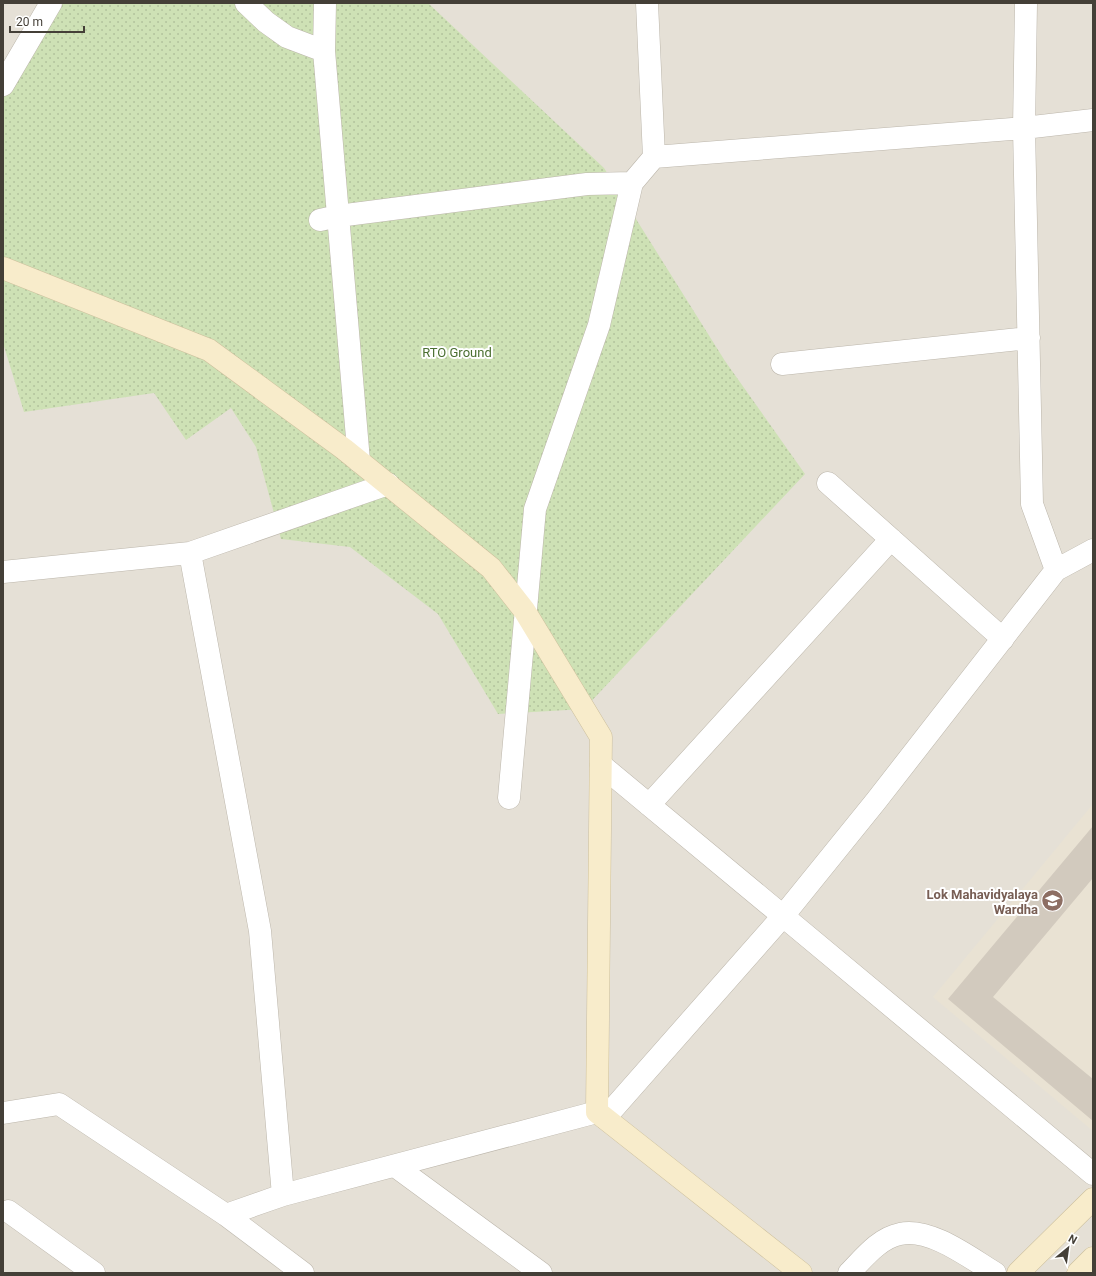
<svg xmlns="http://www.w3.org/2000/svg" width="1096" height="1276" viewBox="0 0 1096 1276" font-family="Roboto,sans-serif">
	<defs>
		<pattern id="park-dots" width="8" height="8" patternUnits="userSpaceOnUse"><rect width="8" height="8" fill="#cee1b5"/><path d="M2 2h.1M6 6h.1" fill="none" stroke="#b2c29c" stroke-width="1.8" stroke-linecap="round"/></pattern>
	</defs>
	<rect width="100%" height="100%" fill="#f2eee7"/>
	<path fill="#e5e0d6" d="M3,3H1093V1273H3Z"/>
	<path fill="#e9e2d3" d="M1093,804V1131L933,997Z"/>
	<path fill="url(#park-dots)" d="M59,3H428L604,168L725,361L805,474L584,709L498,714L438,614L350,547L281,539L256,447L231,408L186,440L154,393L24,412L3,343V96Z"/>
	<path fill="#d2cabe" d="M1093,826V878L993,997L1093,1079V1121L948,999Z"/>
	<g fill="none" stroke-linecap="round" stroke-linejoin="round">
		<defs>
			<path id="street" d="M246,3L266,22L287,37L324,51
				M325,3L324,51L359,461
				M1026,3L1024,128L1032,504L1056,570L876,801L783,916L1093,1174
				M3,85L51,3
				M654,157L1024,128L1093,120
				M320,220L338,216L587,184L632,183
				M782,364L1029,338
				M828,483L1003,639
				M190,553L260,931L283,1195L597,1112
				M1056,570L1093,550
				M3,572L190,553L388,484
				M601,765L783,916L605,1118
				M509,798L535,509L599,325L632,183L654,157L647,3
				M649,805L891,539
				M3,1113L59,1104L226,1215L303,1273
				M395,1166L541,1273
				M8,1211L94,1273
				M226,1215L283,1195
				M849,1273C863,1259 879,1238 900,1234C930,1227 970,1258 995,1273"/>
			<path id="secondary" d="M3,268L209,350L344,449L491,568L524,610L601,737L597,1112L801,1273
				M1018,1273L1093,1199
				M1078,1273L1093,1258"/>
		</defs>
		<use href="#street" stroke="#bcb6ab" stroke-width="23"/>
		<use href="#secondary" stroke="#ccbf9c" stroke-width="23"/>
		<use href="#street" stroke="#fff" stroke-width="22"/>
		<use href="#secondary" stroke="#f8eccb" stroke-width="22"/>
	</g>
	<defs>
		<symbol id="university-disc" viewBox="-11 -11 22 22"><circle r="9.5" fill="#8d6e63" stroke="#fff"/><path d="M0-5L7-2L0 1L-7-2ZM-4 1L0 2.5L4 1V4Q0 6-4 4Z" fill="#fff"/></symbol>
	</defs>
	<g fill-rule="evenodd">
		<use href="#university-disc" x="1040" y="888" width="25" height="25"/>
	</g>
	<g text-anchor="middle" dominant-baseline="central" stroke-width="4" stroke-linejoin="round" paint-order="stroke">
		<g font-size="13" fill="#4a6f31" stroke="#fff">
			<text x="457" y="352">RTO Ground</text>
		</g>
		<g font-size="13" font-weight="bold" fill="#785e54" stroke="#fff" text-anchor="end">
			<text x="1038" y="894">Lok Mahavidyalaya<tspan x="1038" dy="15">Wardha</tspan></text>
		</g>
	</g>
	<rect width="1096" height="1276" fill="none" stroke="#443f37" stroke-width="8"/>
	<g transform="translate(1068 1248) rotate(29)" stroke="#ffffff" stroke-width="3" paint-order="stroke">
	<path d="M0-3L7 15L0 10L-7 15Z" fill="#443f37"/>
	<text y="-6" font-size="11" font-weight="bold" text-anchor="middle" fill="#443f37">N</text>
	</g>
	<path d="M10 26v6h74v-6" fill="none" stroke="#443f37" stroke-width="2"/>
	<text x="16" y="26" font-size="12" fill="#443f37" stroke="#ffffff" stroke-width="3" paint-order="stroke">20 m</text>
</svg>
